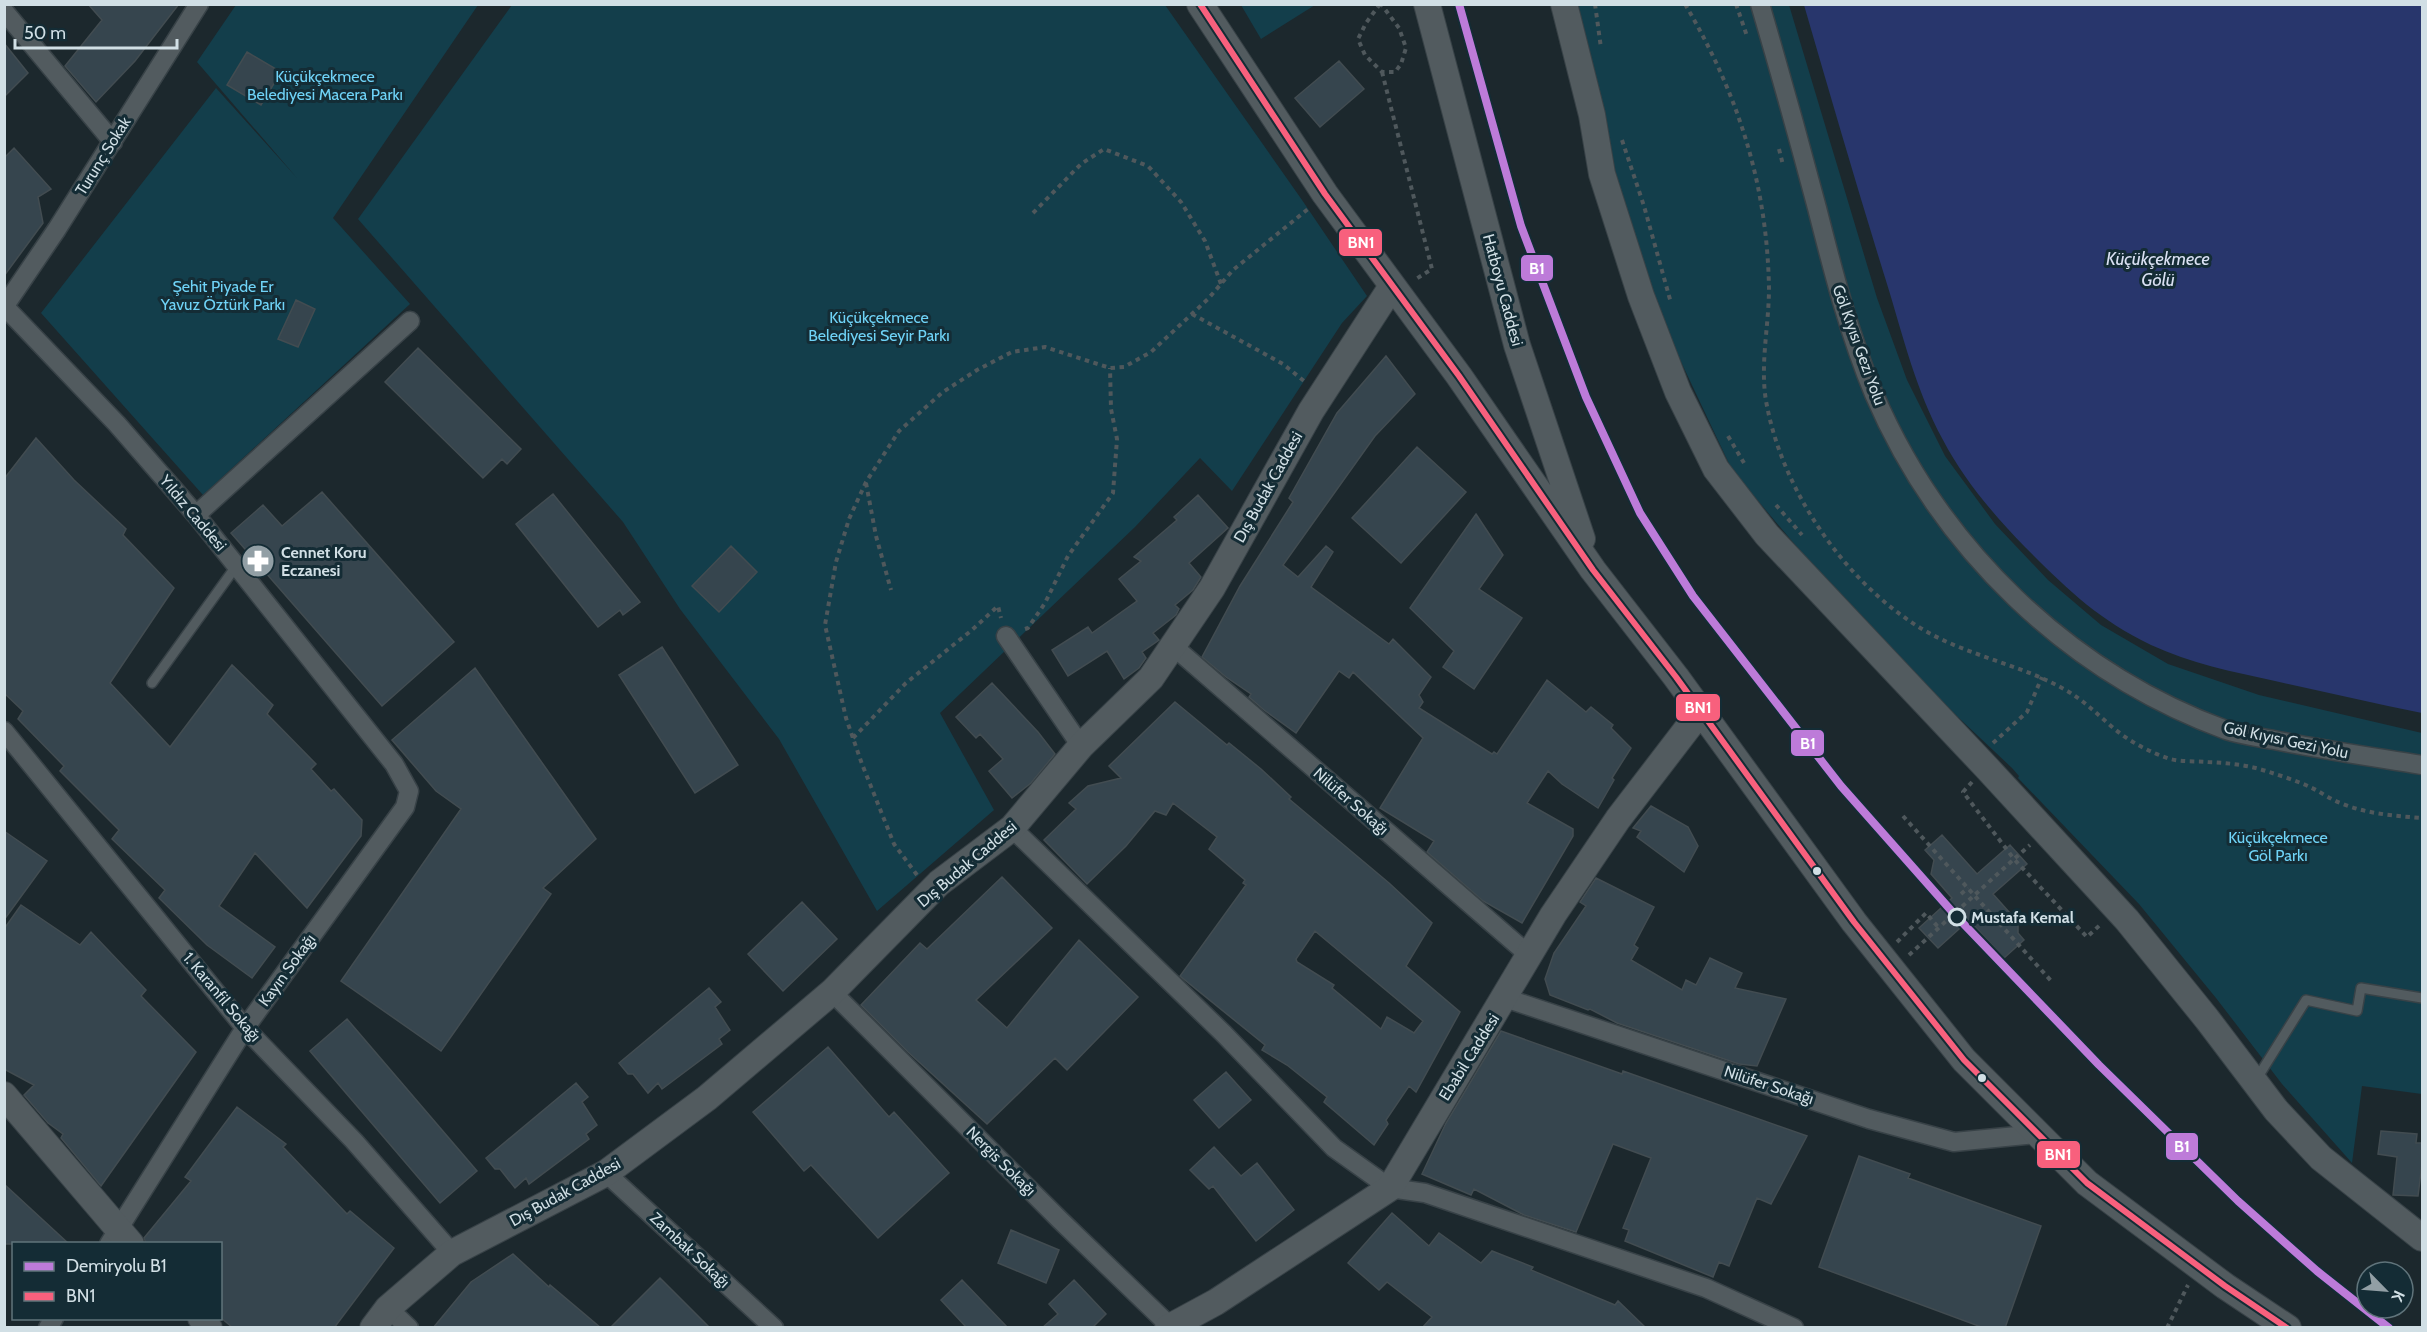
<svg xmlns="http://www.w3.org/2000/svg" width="2427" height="1332" viewBox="0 0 2427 1332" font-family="Cabin,sans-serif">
	<rect width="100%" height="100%" fill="#1c282d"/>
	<path fill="#133e4b" d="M236,5H478L333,218L410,304L203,495L41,313L216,88L297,178L197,62Z
		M512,5H1165L1302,200L1367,296L1342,323L1232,491L1200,458L1135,527L940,713L994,810L877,911L779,739L680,609L623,522L358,219Z
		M1241,5H1315L1261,39Z
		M1576,5H1789L1877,298L1907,380L1945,456L1995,524L2048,580L2101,625L2168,664L2259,695L2422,733V1094L2362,1086L2352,1163L2282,1084L2216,998L2139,904L2018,778L2019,776L2012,768L1872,636L1732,470L1651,298L1611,169Z"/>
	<path fill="#28366c" d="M1804,5H2422V713C2373,703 2324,692 2275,681C2233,672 2190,663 2151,645C2097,619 2066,588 2025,547C1993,514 1964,480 1943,440C1916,391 1903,336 1887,284C1858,191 1831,98 1804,5Z"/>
	<path fill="#36454e" stroke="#424c51" stroke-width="1.5" fill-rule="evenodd" d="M88,4H179L135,61L96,102L65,66L102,20Z
		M4,43L28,73L4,97Z
		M247,52L281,72L261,105L227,85Z
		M1339,61L1364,89L1320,127L1295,98Z
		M14,148L51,189L38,197L43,223L4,276V158Z
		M296,300L315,309L298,347L278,339Z
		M418,348L521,449L507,464L502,459L483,478L385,382Z
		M1386,356L1415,394L1375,436L1283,565L1298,577L1326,546L1333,552L1311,587L1389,644L1393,639L1431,677L1419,695L1423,702L1419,708L1492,754L1494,752L1497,754L1547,680L1586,712L1591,707L1613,725L1611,728L1631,748L1612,778L1614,780L1598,808L1562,784L1548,771L1527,803L1573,829V836L1522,923L1483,901L1427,852L1434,841L1380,808L1423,738L1353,672L1349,678L1339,671L1296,733L1264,710L1249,697L1251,694L1226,677L1202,657L1240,586L1293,502L1289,498L1337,413Z
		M36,438L74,480L126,529L123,535L174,588L110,683L170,747L232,665L273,705L267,714L316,764L311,769L331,791L334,789L362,820L361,836L307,908L255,853L219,906L275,947L252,978L207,945L159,898L165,890L112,839L119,830L60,771L64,766L18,719L23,711L4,693V479Z
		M1417,447L1466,492L1401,563L1352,518Z
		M322,492L454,642L382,706L231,533L263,505L282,526Z
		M553,494L640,602L623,615L620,610L598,627L516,524Z
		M1198,495L1228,528L1189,563L1201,577L1193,590L1175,605L1179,609L1176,615L1153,633L1159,640L1142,652L1146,658L1139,668L1124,679L1107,651L1068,676L1052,650L1088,627L1092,633L1137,601L1119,579L1141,561L1134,557L1177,520L1174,517Z
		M1476,514L1503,555L1479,589L1522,618L1474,689L1443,667L1454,651L1410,608Z
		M731,546L757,572L719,612L692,586Z
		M662,647L738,765L695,793L619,675Z
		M475,668L596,839L543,888L551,894L441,1051L341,981L461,809L436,791L392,740Z
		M992,683L1038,732L1055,754L1031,783L1012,798L989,771L1003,759L980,734L976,738L956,717Z
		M1175,702L1227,745L1229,743L1261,769L1291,797L1289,799L1389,883L1432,923L1406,966L1460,1012L1416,1092L1409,1086L1386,1120L1388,1124L1374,1145L1324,1102L1327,1097L1287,1065L1262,1050L1265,1045L1180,976L1246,885L1243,883L1245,880L1209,849L1217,837L1173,803L1166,815L1155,811L1126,846L1087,884L1044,840L1076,809L1069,803L1088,786L1121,778L1109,766ZM1315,931L1423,1021L1414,1033L1387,1017L1381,1029L1332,988L1334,985L1297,962L1296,959Z
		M1651,806L1688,827L1698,846L1684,872L1637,837L1641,831L1633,828Z
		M4,831L47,861L4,920Z
		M1942,835L1977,874L2010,845L2027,864L1993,894L2018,922V933L2024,940L2004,958L1969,920L1938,948L1919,928L1952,898L1931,874L1934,860L1925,850Z
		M1002,877L1052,928L976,1000L1007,1028L1079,940L1138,997L1067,1070L1055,1058L987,1124L908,1052L861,1005L920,943L927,949Z
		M1596,878L1654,907L1634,945L1638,948L1631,960L1682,990L1686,980L1696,985L1710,958L1742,973L1735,988L1786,999L1757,1066L1739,1064L1617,1023L1590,1009L1588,1010L1550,995L1545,979L1554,953L1586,906L1580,902Z
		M802,902L837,939L783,991L748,954Z
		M21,905L80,945L91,932L146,990L141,996L196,1052L101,1186L61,1138L63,1134L48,1123L24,1095L34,1085L4,1069V929Z
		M709,988L721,1002L715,1007L730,1030L719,1039L722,1044L662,1089L658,1083L648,1093L633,1074H628L619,1063Z
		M347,1019L477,1171L440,1203L310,1051Z
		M1501,1031L1622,1074L1623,1071L1807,1136L1771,1204L1757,1198L1729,1266L1719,1262L1713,1277L1625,1241L1629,1230L1623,1228L1651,1158L1613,1144L1576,1232L1524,1215L1474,1189L1471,1195L1422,1174L1446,1123Z
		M828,1047L889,1117L894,1112L949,1173L878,1238L811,1165L804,1171L753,1112Z
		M1226,1072L1251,1100L1219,1128L1194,1100Z
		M576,1083L588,1097L582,1102L597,1125L586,1134L589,1139L529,1184L526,1178L515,1188L500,1169H495L486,1158Z
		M237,1107L286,1144L283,1147L347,1214L350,1211L394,1248L334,1328H233L220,1317V1244H146L144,1238L191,1181L185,1177Z
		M2381,1131L2417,1134L2416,1143H2422V1164L2418,1196L2393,1195L2397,1157L2378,1154Z
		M1214,1147L1241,1176L1257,1163L1294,1210L1256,1241L1213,1186L1209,1189L1190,1170Z
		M1859,1156L1910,1174L1908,1178L2041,1226L2005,1328H1984L1819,1267Z
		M4,1184L69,1244H4Z
		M1392,1213L1429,1246L1439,1233L1481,1263L1492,1251L1533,1267L1531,1270L1615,1305L1618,1301L1646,1328H1422L1432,1317L1387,1282L1379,1290L1348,1263Z
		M1011,1230L1059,1250L1046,1283L998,1263Z
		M513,1254L549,1287L550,1285L601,1328H433L471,1282Z
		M660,1278L710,1328H610Z
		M962,1280L1008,1328H967L941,1300Z
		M1074,1280L1106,1314L1092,1328H1042L1058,1314L1049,1304Z"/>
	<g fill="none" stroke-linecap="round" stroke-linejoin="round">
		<defs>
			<path id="lane" d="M152,683L237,565
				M2256,1080L2306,1000L2357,1011L2361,988L2422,998"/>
			<path id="street" d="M1760,4C1780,72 1799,140 1817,208C1833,271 1849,334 1874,394C1940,548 2068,672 2226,730C2241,735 2258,737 2274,740C2324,750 2373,757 2422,765
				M4,11L113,142
				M4,306L117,424L196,515L394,764L409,791L405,807L245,1028L109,1244
				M4,307L57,229L199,4
				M196,515L410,321
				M1006,636L1081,746
				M1173,646L1530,956
				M4,731L245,1028L354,1141L452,1253
				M1012,828L1224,1034L1334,1148L1390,1188L1425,1193L1706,1288L1794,1328
				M832,992L1060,1220L1172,1328
				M1505,998L1869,1119L1954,1142L2037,1134
				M606,1173L774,1328
				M388,1308L409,1328
				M48,1328L54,1318"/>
			<path id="secondary" d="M1200,4L1325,194L1459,376L1593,570L1676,677L1854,922L1964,1060L2087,1183L2225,1286L2288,1328
				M1427,4L1517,345L1582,539
				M1564,4L1592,115L1602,174L1641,296L1678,392L1716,469L1767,535L1987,768L2127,920L2207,1019L2276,1110L2321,1158L2422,1238
				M4,1095L131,1244
				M201,1318L209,1328
				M373,1328L388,1308L452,1253L606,1173L707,1098L832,992L939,883L1012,828L1081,746L1151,678L1212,588L1311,411L1392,286
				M1168,1328L1216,1302L1390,1188L1553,915L1618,819L1700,712"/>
		</defs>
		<use href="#lane" stroke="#384247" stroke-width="12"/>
		<use href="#street" stroke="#384247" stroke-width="21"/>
		<use href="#secondary" stroke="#384247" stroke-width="28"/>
		<path stroke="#4f585c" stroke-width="4" stroke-dasharray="4.5 4.5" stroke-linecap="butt" d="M1380,4L1366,23L1358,39L1365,55L1382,72H1395L1401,64L1406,48L1399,28L1381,4
			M1595,4L1601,48
			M1685,4C1738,94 1767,183 1769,288C1769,327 1759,368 1767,406C1784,495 1850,589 1929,633C1971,656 2020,665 2062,688C2081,698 2095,712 2111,726C2128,741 2149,752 2170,759C2182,762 2196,761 2208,762C2229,763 2249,765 2269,772C2282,776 2297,781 2310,787C2321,792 2331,800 2343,804C2368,814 2396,816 2422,818
			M1736,4L1747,36
			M1382,72L1432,269L1416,279
			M1622,140L1644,206L1671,303
			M1779,149L1783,165
			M1033,213L1081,164L1104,149L1148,166L1181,202L1205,241L1221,284
			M1192,314L1283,364L1304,381
			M1728,436L1744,463
			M866,483L876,536L891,590
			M1776,505L1802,535
			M1025,629L1028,628L1045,603L1068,556L1113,493L1117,439L1111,409L1110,368
			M853,738L906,683L972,630L998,606L1001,618
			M1993,743L2027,712L2042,677
			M1972,782L1963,792L2014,859L2030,845
			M1903,816L2053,983
			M917,875L894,844L862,764L846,718L825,625L836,562L849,519L866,482L899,431L926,407L943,392L977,370L1012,352L1045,347L1110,368L1124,367L1151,352L1208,299L1233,270L1308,209
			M1961,894L1968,888
			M1897,942L1926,913L1938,927
			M1909,955L2014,859L2087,937L2101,924
			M2167,1328L2188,1285"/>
		<use href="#lane" stroke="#525b5f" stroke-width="9"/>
		<use href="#street" stroke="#525b5f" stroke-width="18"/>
		<use href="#secondary" stroke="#525b5f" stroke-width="26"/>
		<defs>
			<path id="bus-1" d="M1200,4L1325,194L1459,376L1593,570L1676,677L1854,922L1964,1060L2087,1183L2225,1286L2287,1328"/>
		</defs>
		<use href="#bus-1" stroke="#142c35" stroke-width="10"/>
		<use href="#bus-1" stroke="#f8607d" stroke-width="6"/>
		<defs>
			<path id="rail-1" d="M1459,4L1521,226L1586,397L1640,513L1693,596L1841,786L1956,916L2099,1065L2238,1201L2317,1271L2389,1328"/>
		</defs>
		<use href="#rail-1" stroke="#142c35" stroke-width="12"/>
		<use href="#rail-1" stroke="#bd7bd9" stroke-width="8"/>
	</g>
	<defs>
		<symbol id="pharmacy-disc" viewBox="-11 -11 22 22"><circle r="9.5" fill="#929fa5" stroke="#142c35"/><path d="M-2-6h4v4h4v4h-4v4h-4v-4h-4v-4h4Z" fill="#fff"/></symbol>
	</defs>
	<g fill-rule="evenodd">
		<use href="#pharmacy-disc" x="239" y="542" width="38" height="38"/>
	</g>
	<g fill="#d1dfe5" stroke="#142c35" stroke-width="2">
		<circle cx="1817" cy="871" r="5"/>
		<circle cx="1982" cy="1078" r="5"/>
	</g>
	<circle fill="#142c35" stroke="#d1dfe5" stroke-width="3" cx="1957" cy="917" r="8"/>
	<g text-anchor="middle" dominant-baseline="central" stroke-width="6" stroke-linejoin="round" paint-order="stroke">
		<g font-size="16" fill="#6fd3f7" stroke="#142c35">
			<text x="325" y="76">Küçükçekmece<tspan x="325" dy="18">Belediyesi Macera Parkı</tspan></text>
			<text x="223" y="286">Şehit Piyade Er<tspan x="223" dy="18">Yavuz Öztürk Parkı</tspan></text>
			<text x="879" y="317">Küçükçekmece<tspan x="879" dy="18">Belediyesi Seyir Parkı</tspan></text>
			<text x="2278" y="837">Küçükçekmece<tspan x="2278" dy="18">Göl Parkı</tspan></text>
		</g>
		<g font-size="16" fill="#d1dfe5" stroke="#142c35">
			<text transform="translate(103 156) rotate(-58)">Turunç Sokak</text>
			<text transform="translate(1503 290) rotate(75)">Hatboyu Caddesi</text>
			<text transform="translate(1859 345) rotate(70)">Göl Kıyısı Gezi Yolu</text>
			<text transform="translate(1268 487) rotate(-61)">Dış Budak Caddesi</text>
			<text transform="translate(193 513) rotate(50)">Yıldız Caddesi</text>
			<text transform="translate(2286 740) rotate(12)">Göl Kıyısı Gezi Yolu</text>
			<text transform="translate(1351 801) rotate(41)">Nilüfer Sokağı</text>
			<text transform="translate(967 864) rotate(-40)">Dış Budak Caddesi</text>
			<text transform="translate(287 970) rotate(-54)">Kayın Sokağı</text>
			<text transform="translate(222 997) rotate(50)">1. Karanfil Sokağı</text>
			<text transform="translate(1469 1057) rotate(-58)">Ebabil Caddesi</text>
			<text transform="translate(1769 1085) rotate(18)">Nilüfer Sokağı</text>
			<text transform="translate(1001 1161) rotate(45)">Nergis Sokağı</text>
			<text transform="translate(565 1192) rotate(-29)">Dış Budak Caddesi</text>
			<text transform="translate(690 1250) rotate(43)">Zambak Sokağı</text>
		</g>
		<g font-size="16" font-weight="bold" fill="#d1dfe5" stroke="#142c35" text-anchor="start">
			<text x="281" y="552">Cennet Koru<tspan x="281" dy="18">Eczanesi</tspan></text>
		</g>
		<g font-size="16" font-weight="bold" fill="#d1dfe5" stroke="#142c35" text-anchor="start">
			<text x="1971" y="917">Mustafa Kemal</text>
		</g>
		<g font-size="18" font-style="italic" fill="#dae1f3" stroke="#142c35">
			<text x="2158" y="259">Küçükçekmece<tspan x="2158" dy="21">Gölü</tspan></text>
		</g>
	</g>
	<g stroke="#142c35" stroke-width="2">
		<rect x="1338" y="228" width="45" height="29" rx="6" fill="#f8607d"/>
		<rect x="1520" y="254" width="34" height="28" rx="6" fill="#bd7bd9"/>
		<rect x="1675" y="693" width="46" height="29" rx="6" fill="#f8607d"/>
		<rect x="1790" y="729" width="35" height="28" rx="6" fill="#bd7bd9"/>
		<rect x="2165" y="1132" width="34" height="29" rx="6" fill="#bd7bd9"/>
		<rect x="2036" y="1140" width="45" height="29" rx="6" fill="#f8607d"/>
	</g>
	<g font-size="16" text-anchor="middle" font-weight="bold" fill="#fff">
		<text x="1361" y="248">BN1</text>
		<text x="1537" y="274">B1</text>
		<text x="1698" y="713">BN1</text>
		<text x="1808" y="749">B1</text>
		<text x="2182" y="1152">B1</text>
		<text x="2058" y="1160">BN1</text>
	</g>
	<rect width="2427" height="1332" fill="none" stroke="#d1dfe5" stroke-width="12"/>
	<rect x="12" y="1242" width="210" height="78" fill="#142c35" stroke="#60747b" stroke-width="1.5"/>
	<rect x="24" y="1262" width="30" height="9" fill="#bd7bd9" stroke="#60747b" stroke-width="1.5"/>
	<text x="66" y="1272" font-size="18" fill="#d1dfe5">Demiryolu B1</text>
	<rect x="24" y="1292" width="30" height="9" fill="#f8607d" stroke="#60747b" stroke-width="1.5"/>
	<text x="66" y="1302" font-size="18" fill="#d1dfe5">BN1</text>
	<g transform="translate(2385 1290) rotate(115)"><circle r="28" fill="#142c35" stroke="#60747b" stroke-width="1.5"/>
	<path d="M0-4.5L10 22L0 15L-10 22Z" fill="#929fa5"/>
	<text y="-9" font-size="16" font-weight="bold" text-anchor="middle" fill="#d1dfe5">K</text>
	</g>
	<path d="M15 39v9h162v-9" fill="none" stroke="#d1dfe5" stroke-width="3"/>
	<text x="24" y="39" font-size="18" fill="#d1dfe5" stroke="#142c35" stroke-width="4.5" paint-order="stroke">50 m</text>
</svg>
